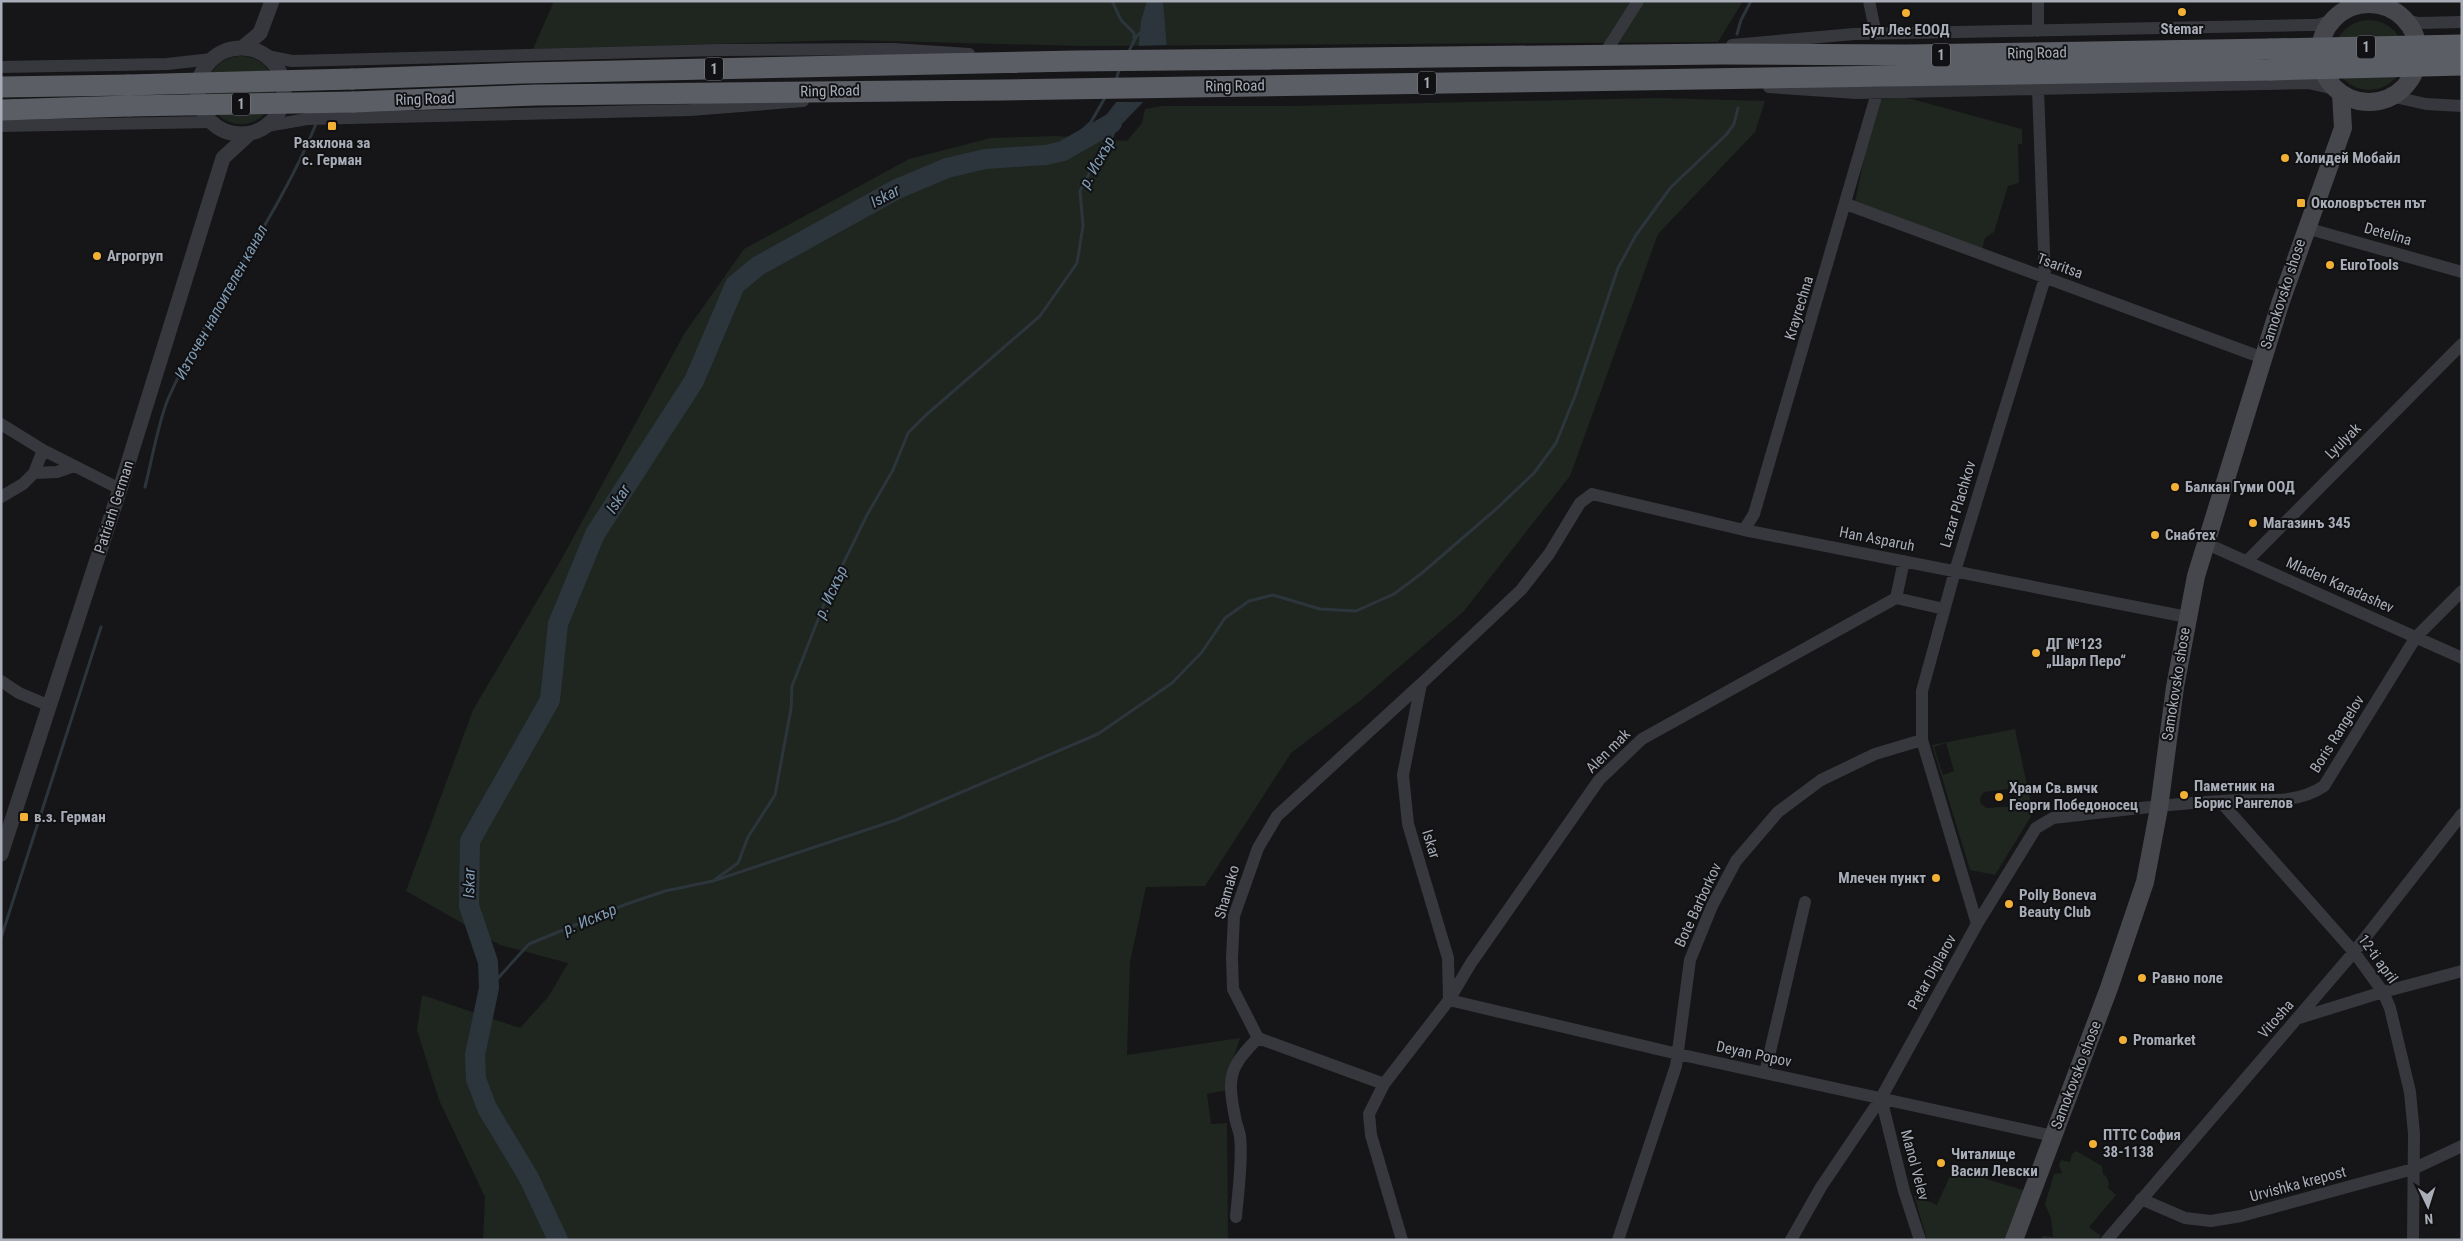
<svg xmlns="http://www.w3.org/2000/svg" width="2463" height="1241" viewBox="0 0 2463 1241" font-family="'Roboto Condensed',sans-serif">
	<rect width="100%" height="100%" fill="#161618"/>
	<path fill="#1e261f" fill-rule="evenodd" d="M554,1H1743L1718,42L1081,46L847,40L533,49Z
		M2334 55a35 35 0 1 1 70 0a35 35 0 1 1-70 0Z
		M207 90a34 34 0 1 1 68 0a34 34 0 1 1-68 0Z
		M1904,97L2022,129V144H2018L2019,183L2008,186L1994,232L1985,238L1982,249L1855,202L1876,100Z
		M1657,98L1765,101L1755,132L1658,234L1570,476L1464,611L1361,700L1291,753L1205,886L1146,887L1130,962L1127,1055L1240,1038L1232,1062L1227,1090L1207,1094L1211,1124L1227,1123L1228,1240H483L485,1197L439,1100L417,1030L422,995L520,1028L549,996L568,963L500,945L406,891L473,710L561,560L684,334L744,249L909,159L991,138L1057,136L1127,141L1142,123L1145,109L1162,106H1291Z
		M2015,729L2033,813L1995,875L1970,870L1932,745ZM1946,743L1954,771L1943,775L1934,747ZM2014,785L2017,806L1987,808L1981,804L1980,798L1984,792L2008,789V786Z
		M2076,1151L2102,1166L2103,1174C2108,1176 2110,1184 2108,1188L2116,1195L2089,1227L2101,1236L2098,1240H2040L2043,1236L2053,1237L2051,1218L2045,1204L2054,1174L2062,1173L2059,1165L2061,1160L2070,1162L2072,1154Z
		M1953,1169L2026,1191L2006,1240H1927L1914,1195L1937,1205Z"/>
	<path fill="#2c353c" d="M1147,1H1163L1167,50L1150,95L1121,125L1089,137L1132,82L1137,65L1141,21Z"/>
	<path fill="#161618" d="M1170,45L1166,73L1148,102H1114L1129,81L1135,64L1136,46Z"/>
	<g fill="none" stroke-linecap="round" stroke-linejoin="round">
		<path stroke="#2c353c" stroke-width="3" d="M1112,1L1121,20L1134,33V38
			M1737,34L1741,20L1751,1
			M1128,53L1136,37L1142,31
			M1116,80L1120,67
			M1063,151L1069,142L1091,122L1106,96
			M145,487C152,460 158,423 168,399C210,304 277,220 316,124
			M713,881L896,820L1098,734L1172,683L1202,652L1225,618L1249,601L1273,595L1320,609L1356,611L1394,594L1422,573L1495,510L1534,473L1556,443L1575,396L1618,268L1636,235L1671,187L1726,135L1734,124L1738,108
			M1,938L101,627
			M489,988L529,944L624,905L665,891L713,881L738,863L748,837L775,795L791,709L792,686L826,599L867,515L893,470L908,433L926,415L1040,316L1077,263L1083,226L1080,191L1103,147L1111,140L1117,123"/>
		<path stroke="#2c353c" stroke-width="20" d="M558,1240L529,1178L487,1108L476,1079L475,1055L489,988L488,962L469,906L470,841L550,700L558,624L595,534L694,381L735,285L758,266L897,189L947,168L985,159L1046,155L1063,151L1112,123"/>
		<path stroke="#37383d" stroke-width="12" d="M1869,1L1876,34
			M2038,1V31
			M2405,20L2419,23L2462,22
			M1732,45L1854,34L2307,25H2317L2334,20
			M267,56L292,61L719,50L893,49L969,54
			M1603,56L1638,1
			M1,67L167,64L212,59
			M1769,87L1856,93L2308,83L2335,89
			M2390,98H2399L2426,104L2462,106
			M1,126L210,122
			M267,126L307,119L690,110L803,101
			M1846,204L2263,358
			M2306,228L2462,272
			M1,424L43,450L120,489
			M34,473L43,450
			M1,497L23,484L34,473L57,472L74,466
			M1744,530L1754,514L1877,93
			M2205,543L2462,658
			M2247,561L2462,344
			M1896,598L1642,739L1599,780L1471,963L1449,1000L1678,1054L2053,1136
			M1896,598L1944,609
			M1896,598L1904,561
			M1,681L19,693L50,706
			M2220,801L2354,952L2383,992L2390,1008L2410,1092L2414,1134L2413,1240
			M1977,924L1922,740V691L1955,571L2045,278L2038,89
			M2299,1018L2383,992L2462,971
			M1765,1073L1805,902
			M1384,1084L1258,1038L1233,989L1232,958L1234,916L1258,848L1277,816L1421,684
			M1881,1098L1904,1191L1920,1240
			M2141,1199L2185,1218L2211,1221L2241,1216L2413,1169L2462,1146
			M1236,1217C1238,1192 1243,1160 1240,1136C1239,1130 1236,1124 1235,1117C1227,1076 1229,1068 1258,1038
			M1402,1240L1371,1135L1369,1114L1384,1084L1449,1000L1448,958L1408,824L1403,775L1421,684L1521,590L1549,554L1580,503L1592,494L1744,530L2187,617
			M1618,1240L1676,1066L1690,960L1712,906L1736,861L1778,812L1821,780L1875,754L1922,740
			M1791,1240L1821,1187L1881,1098L1977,924L2036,828L2053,818C2108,812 2164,804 2220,801C2255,798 2293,807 2324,786L2416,637L2462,591
			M2107,1240L2354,952L2462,814"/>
		<path stroke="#37383d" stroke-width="15" d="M198 91a43 43 0 1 1 86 0a43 43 0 1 1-86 0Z
			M242,48L260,33L272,1
			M1,854L120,489L223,158L249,134"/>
		<path stroke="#45474d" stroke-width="18" d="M2320 53a49 49 0 1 1 98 0a49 49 0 1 1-98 0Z
			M2014,1240L2109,988L2145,882L2159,808L2175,687L2196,576L2281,301L2343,128L2341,94"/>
		<path stroke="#5b5e65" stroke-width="21" d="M352,79L525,73L1076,61L1722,54L1906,55L2270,49
			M1,87L128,85
			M353,102L536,95L1002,90L2270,70
			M1,110L129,106"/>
		<path stroke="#5b5e65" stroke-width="21" d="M2270,49L2462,45
			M2270,70L2462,65
			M128,85L352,79
			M129,106L353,102"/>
	</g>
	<g fill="#f2b134" stroke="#111113" stroke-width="2">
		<circle cx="2182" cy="12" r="5"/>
		<circle cx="1906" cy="13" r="5"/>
		<rect x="327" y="121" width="10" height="10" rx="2.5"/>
		<circle cx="2285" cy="158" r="5"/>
		<rect x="2296" y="198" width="10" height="10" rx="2.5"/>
		<circle cx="97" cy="256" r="5"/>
		<circle cx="2330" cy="265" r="5"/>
		<circle cx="2175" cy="487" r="5"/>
		<circle cx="2253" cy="523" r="5"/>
		<circle cx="2155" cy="535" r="5"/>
		<circle cx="2036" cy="653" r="5"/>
		<circle cx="2184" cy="795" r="5"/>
		<circle cx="1999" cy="797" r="5"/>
		<rect x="19" y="812" width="10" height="10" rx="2.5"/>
		<circle cx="1936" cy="878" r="5"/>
		<circle cx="2009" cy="904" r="5"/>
		<circle cx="2142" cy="978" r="5"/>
		<circle cx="2123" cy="1040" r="5"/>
		<circle cx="2093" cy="1144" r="5"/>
		<circle cx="1941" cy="1163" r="5"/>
	</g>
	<g text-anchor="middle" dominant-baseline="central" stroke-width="4" stroke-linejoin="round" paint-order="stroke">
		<g fill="#111113" stroke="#7b7e86" stroke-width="1">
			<rect x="2357" y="35.5" width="18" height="23" rx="4"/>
			<rect x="1932" y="43.5" width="18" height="23" rx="4"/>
			<rect x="705" y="57.5" width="18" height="23" rx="4"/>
			<rect x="1418" y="71.5" width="18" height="23" rx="4"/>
			<rect x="232" y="92.5" width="18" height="23" rx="4"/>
		</g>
		<g font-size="14" font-weight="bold" fill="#a8adb8">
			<text x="2366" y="47">1</text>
			<text x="1941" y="55">1</text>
			<text x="714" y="69">1</text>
			<text x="1427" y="83">1</text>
			<text x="241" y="104">1</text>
		</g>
		<g font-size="15" font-weight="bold" fill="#a8adb8" stroke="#111113" text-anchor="start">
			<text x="2182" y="29" text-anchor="middle">Stemar</text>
			<text x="1906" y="30" text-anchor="middle">Бул Лес ЕООД</text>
			<text x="332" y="143" text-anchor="middle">Разклона за<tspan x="332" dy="17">с. Герман</tspan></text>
			<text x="2295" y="158">Холидей Мобайл</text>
			<text x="2311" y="203">Околовръстен път</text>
			<text x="107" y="256">Агрогруп</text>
			<text x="2340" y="265">EuroTools</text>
			<text x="2185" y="487">Балкан Гуми ООД</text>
			<text x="2263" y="523">Магазинъ 345</text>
			<text x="2165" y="535">Снабтех</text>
			<text x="2046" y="644">ДГ №123<tspan x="2046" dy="17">„Шарл Перо“</tspan></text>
			<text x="2194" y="786">Паметник на<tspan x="2194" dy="17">Борис Рангелов</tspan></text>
			<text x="2009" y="788">Храм Св.вмчк<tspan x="2009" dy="17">Георги Победоносец</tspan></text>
			<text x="34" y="817">в.з. Герман</text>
			<text x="1926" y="878" text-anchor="end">Млечен пункт</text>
			<text x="2019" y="895">Polly Boneva<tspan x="2019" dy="17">Beauty Club</tspan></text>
			<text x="2152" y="978">Равно поле</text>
			<text x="2133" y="1040">Promarket</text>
			<text x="2103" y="1135">ПТТС София<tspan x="2103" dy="17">38-1138</tspan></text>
			<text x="1951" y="1154">Читалище<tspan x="1951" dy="17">Васил Левски</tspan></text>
		</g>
		<g font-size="15" fill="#a8adb8" stroke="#111113">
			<text transform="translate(2037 53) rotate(-1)">Ring Road</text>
			<text transform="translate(1235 86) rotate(-1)">Ring Road</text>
			<text transform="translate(830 91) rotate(-1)">Ring Road</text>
			<text transform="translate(425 99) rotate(-2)">Ring Road</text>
			<text transform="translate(2388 234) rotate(16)">Detelina</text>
			<text transform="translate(2060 266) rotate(20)">Tsaritsa</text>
			<text transform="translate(2283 294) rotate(-72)">Samokovsko shose</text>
			<text transform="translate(1799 308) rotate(-73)">Krayrechna</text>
			<text transform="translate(2343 441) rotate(-45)">Lyulyak</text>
			<text transform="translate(1958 504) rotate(-73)">Lazar Plachkov</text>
			<text transform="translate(114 507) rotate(-72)">Patriarh German</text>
			<text transform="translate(1877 539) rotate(11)">Han Asparuh</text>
			<text transform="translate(2340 585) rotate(24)">Mladen Karadashev</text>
			<text transform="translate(2176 684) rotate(-81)">Samokovsko shose</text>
			<text transform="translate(2337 734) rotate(-58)">Boris Rangelov</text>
			<text transform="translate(1608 751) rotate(-45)">Alen mak</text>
			<text transform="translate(1431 844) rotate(73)">Iskar</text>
			<text transform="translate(1227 892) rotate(-74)">Shamako</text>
			<text transform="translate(1698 905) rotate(-65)">Bote Barborkov</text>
			<text transform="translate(2378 959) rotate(54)">12-ti april</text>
			<text transform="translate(1932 972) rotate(-61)">Petar Diplarov</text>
			<text transform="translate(2276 1019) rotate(-49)">Vitosha</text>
			<text transform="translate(1754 1054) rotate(12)">Deyan Popov</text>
			<text transform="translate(2076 1075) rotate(-69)">Samokovsko shose</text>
			<text transform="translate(1915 1165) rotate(75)">Manol Velev</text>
			<text transform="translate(2298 1184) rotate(-15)">Urvishka krepost</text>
		</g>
		<g font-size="16" font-style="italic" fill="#7f9bb3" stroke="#111113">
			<text transform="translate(1097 162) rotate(-61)">р. Искър</text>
			<text transform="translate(885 196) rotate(-28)">Iskar</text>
			<text transform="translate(221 302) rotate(-61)">Източен напоителен канал</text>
			<text transform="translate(618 499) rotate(-57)">Iskar</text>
			<text transform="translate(831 592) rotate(-65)">р. Искър</text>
			<text transform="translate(469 883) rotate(-89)">Iskar</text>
			<text transform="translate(590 919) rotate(-23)">р. Искър</text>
		</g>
	</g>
	<rect width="2463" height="1241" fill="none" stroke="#a8adb8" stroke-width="5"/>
	<g transform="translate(2428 1206) rotate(176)" stroke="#111113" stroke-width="4" paint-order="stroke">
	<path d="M0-4L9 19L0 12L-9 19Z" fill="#a8adb8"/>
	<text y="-8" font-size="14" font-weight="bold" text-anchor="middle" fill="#a8adb8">N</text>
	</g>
</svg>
